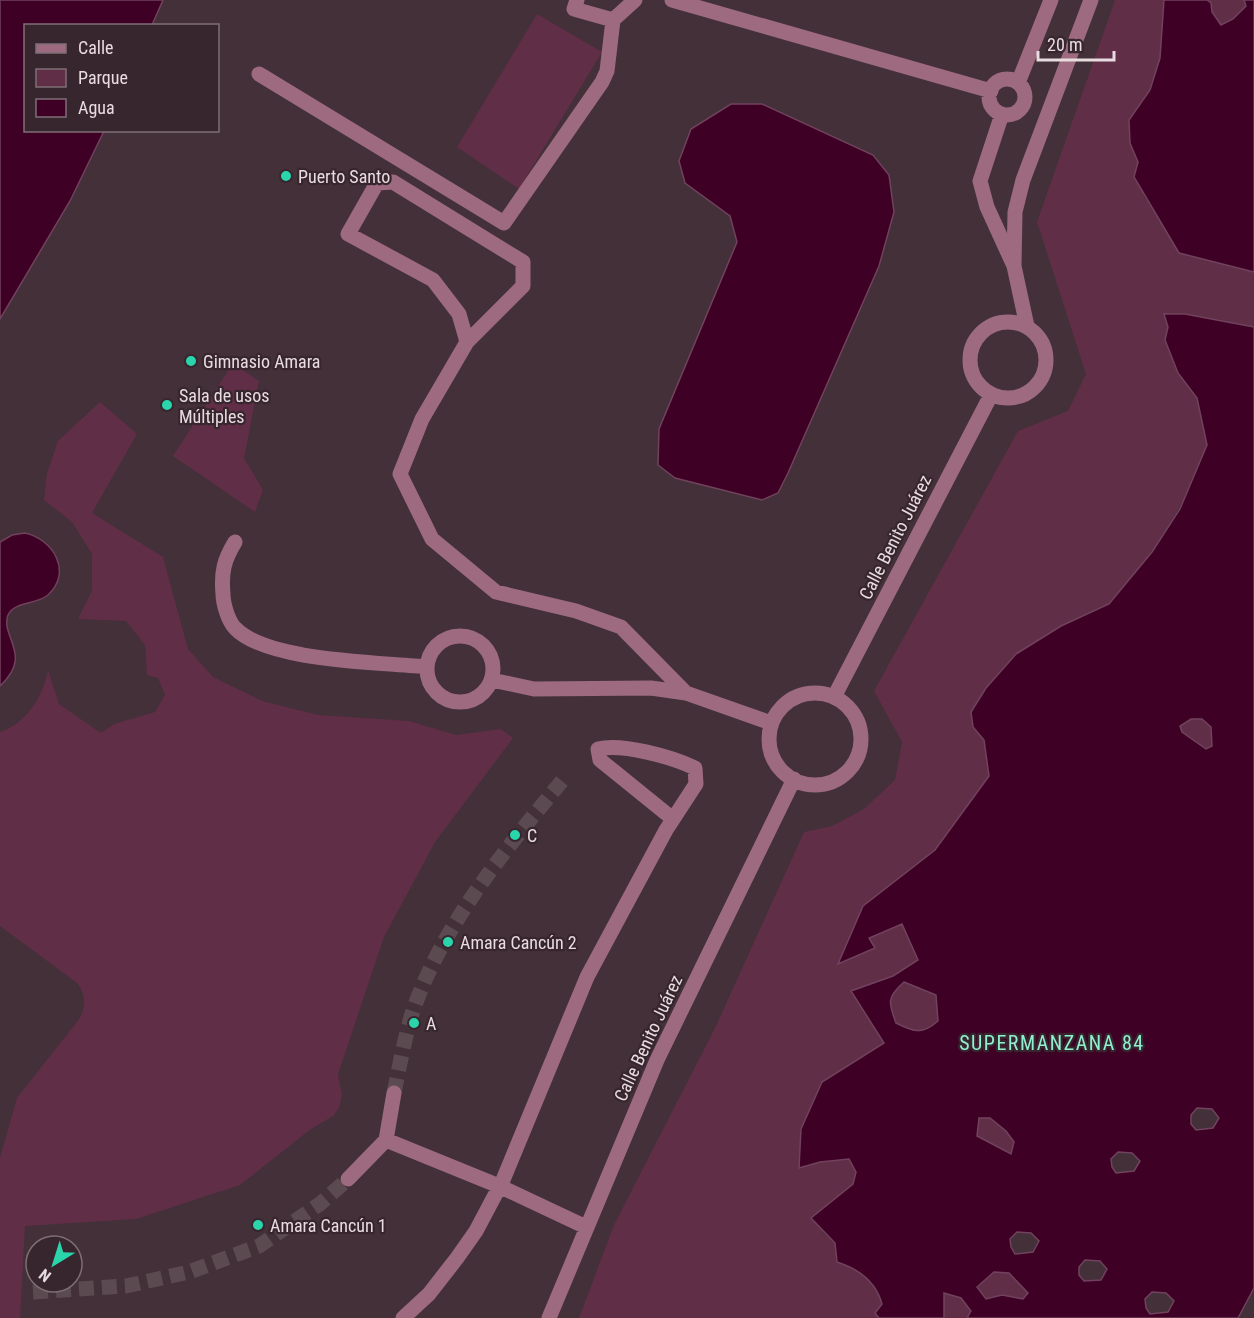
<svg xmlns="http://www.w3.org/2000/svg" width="1254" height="1318" viewBox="0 0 1254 1318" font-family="'Roboto Condensed',sans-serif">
	<rect width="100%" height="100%" fill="#433038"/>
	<path fill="#612e47" d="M1115,0H1164L1160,58L1150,90L1129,120L1130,143L1138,162L1144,197L1157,213L1179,253L1254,272V327L1217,319L1168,327C1162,362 1188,374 1197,400C1202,411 1207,432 1207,444C1207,471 1131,591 1107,605C1093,613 1077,618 1062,626C1021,647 996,674 971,712L973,727L984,740L989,776L935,850L864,906L839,963L875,948L868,938L902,924L918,960L893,976L851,991L884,1043L823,1082L799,1168L820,1162L849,1159L856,1172L853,1184L822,1232L835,1243L837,1262C859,1269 876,1282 882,1304L875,1313L879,1318H579L614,1225L715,1028L804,832L832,826L864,809L895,780L902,742L874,691L1018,431L1068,411L1086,374L1037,222Z
		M1207,0H1244L1246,6L1233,19L1221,25L1212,12L1211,3Z
		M537,14L602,52L519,189L457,147Z
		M233,363L259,381L244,458L263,490L255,512L173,456Z
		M100,402L137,434L92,513L163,557L188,649L213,677L262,701L318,715L409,721L456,735L501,729L513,738L435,842L384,937L338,1074L342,1095L339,1108L333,1116L311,1129L240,1185L136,1219L25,1226L20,1318H0V1158L17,1098L80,1018C86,1005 86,995 77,983L0,926V732C26,724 44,695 48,670L59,704L101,733L114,724L155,712L165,695L158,678L147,675L145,645L126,621L78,619L92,591V554L72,522L44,500L47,473L58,441Z
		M1191,719H1202L1211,727L1212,746L1205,750L1182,732L1180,726Z
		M904,982L936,995L938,1021C920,1036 916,1033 896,1023C888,1002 887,997 904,982Z
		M979,1118H990L1006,1131L1014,1142L1011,1155L977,1136Z
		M994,1272L1009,1273L1028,1293L1023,1299L1002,1295L986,1299L977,1287Z
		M944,1292L961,1298L971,1311L967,1318H944Z"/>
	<path fill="#3e0025" stroke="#71425d" stroke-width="1.5" fill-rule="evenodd" d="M0,0H163L152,25L26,26V130L104,131L70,201L0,319Z
		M1164,0H1207L1211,3L1212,12L1221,25L1233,19L1246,6L1244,0H1254V272L1179,253L1134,177L1138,162L1130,143L1129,120L1150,90L1160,58Z
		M731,104H762L873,155L889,175L894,212L879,266L788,473L778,493L762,500L675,478L658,465L659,429L737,242L730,216L685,183L679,161L691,129Z
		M1164,314H1185L1254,327V1288L1238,1318H967L971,1311L961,1298L944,1293V1318H879L875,1313L882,1304C876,1282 859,1269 837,1262L835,1243L811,1218L853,1184L856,1172L849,1159L820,1162L799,1168L801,1129L822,1082L884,1043L851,991L893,976L918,960L902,924L869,938L875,948L838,964L863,906L935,850L989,776L984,740L973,727L971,712L986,688L1016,654L1061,626L1109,604L1152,552L1180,509L1207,445L1197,398L1178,373L1165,340L1168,327ZM1191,719H1202L1211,727L1212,746L1206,749L1182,732L1180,726ZM904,982L936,995L938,1021C922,1035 914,1032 896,1023C888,1002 887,997 904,982ZM1197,1108L1212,1109L1219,1118L1213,1128L1196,1130L1191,1124V1115ZM979,1118H990L1006,1131L1014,1142L1011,1154L977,1136ZM1118,1152L1132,1153L1140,1161L1134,1171L1116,1173L1112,1167L1111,1159ZM1017,1232L1031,1233L1039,1241L1033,1252L1015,1254L1011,1247L1010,1239ZM1085,1260L1100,1261L1107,1269L1101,1280L1084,1281L1079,1275V1267ZM994,1272L1009,1273L1028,1293L1023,1299L1002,1295L986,1299L977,1287ZM1152,1292L1166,1293L1174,1301L1168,1312L1150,1314L1146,1308L1145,1299Z
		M25,533C53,539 73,572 48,595C36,605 15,601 8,615C0,637 34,655 0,686V542L12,535Z"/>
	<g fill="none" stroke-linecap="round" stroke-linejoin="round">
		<path stroke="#5c4a51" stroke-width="15" stroke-dasharray="15 8" stroke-linecap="butt" d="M394,1093C399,1068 404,1042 411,1017C439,929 504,851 562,781
			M33,1292L126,1286L189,1272L259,1246L321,1203L348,1179"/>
		<path stroke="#9d6a80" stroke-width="15" d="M577,0L574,9L613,20L635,0
			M672,0L991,91
			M259,74L504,223L602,82L607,71L613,20
			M989 97a18 18 0 1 1 36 0a18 18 0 1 1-36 0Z
			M1018,83L1051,0
			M1002,114L980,181L987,207L1014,266L1027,326
			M1014,266L1015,212L1023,180L1091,0
			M970 360a38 38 0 1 1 76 0a38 38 0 1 1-76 0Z
			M467,342L523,286V262L393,182L377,183L348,234L433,280L459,314L467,342L422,419L400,474L432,539L496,592L576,611L621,627L686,693
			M235,542C224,560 221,572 223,594C223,603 228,621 235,628C267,662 380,662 427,667
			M427 669a33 33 0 1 1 66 0a33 33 0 1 1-66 0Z
			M492,680L534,689L651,688L686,693L771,723
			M769 739a46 46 0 1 1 92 0a46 46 0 1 1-92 0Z
			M834,697L991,395
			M386,1140L499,1186L586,1227
			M348,1179L386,1140L394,1093
			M403,1318L429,1294L457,1258L476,1231L503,1180L587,977L666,830L696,784L695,768C672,757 622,743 598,749L600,760L673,819
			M549,1318L657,1060L794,779"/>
	</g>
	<g fill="#2bd5ac" stroke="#38262e" stroke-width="2">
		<circle cx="286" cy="176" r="6"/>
		<circle cx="191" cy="361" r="6"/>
		<circle cx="167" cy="405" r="6"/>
		<circle cx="515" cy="835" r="6"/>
		<circle cx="448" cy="942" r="6"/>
		<circle cx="414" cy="1023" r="6"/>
		<circle cx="258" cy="1225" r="6"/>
	</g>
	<g text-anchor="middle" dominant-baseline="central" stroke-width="4.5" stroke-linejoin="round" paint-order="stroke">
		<g font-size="18" fill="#e8dce0" stroke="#38262e" text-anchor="start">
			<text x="298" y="176">Puerto Santo</text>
			<text x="203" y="361">Gimnasio Amara</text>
			<text x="179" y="395">Sala de usos<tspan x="179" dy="21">Múltiples</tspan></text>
			<text x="527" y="835">C</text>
			<text x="460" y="942">Amara Cancún 2</text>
			<text x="426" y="1023">A</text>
			<text x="270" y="1225">Amara Cancún 1</text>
		</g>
		<g font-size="18" fill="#e8dce0" stroke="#38262e">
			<text transform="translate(895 537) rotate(-63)">Calle Benito Juárez</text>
			<text transform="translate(648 1038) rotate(-65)">Calle Benito Juárez</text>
		</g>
		<g font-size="20" letter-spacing="1.5" fill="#91efd1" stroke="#38262e">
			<text x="1052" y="1043">SUPERMANZANA 84</text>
		</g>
	</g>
	<rect x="24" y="24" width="195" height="108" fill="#38262e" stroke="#7e6f75" stroke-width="1.5"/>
	<rect x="36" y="44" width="30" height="9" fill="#9d6a80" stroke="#7e6f75" stroke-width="1.5"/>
	<text x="78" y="54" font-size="18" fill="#e8dce0">Calle</text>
	<rect x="36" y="69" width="30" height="18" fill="#612e47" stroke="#7e6f75" stroke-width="1.5"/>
	<text x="78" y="84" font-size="18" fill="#e8dce0">Parque</text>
	<rect x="36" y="99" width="30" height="18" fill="#3e0025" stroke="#7e6f75" stroke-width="1.5"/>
	<text x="78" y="114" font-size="18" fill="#e8dce0">Agua</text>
	<g transform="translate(54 1264) rotate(218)"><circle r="28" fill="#38262e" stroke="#7e6f75" stroke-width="1.5"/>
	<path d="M0-4.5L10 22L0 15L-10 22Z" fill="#2bd5ac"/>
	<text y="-9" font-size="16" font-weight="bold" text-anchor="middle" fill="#e8dce0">N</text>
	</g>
	<path d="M1038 51v9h76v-9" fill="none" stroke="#e8dce0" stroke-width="3"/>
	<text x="1047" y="51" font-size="18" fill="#e8dce0" stroke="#38262e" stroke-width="4.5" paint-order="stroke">20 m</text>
</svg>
